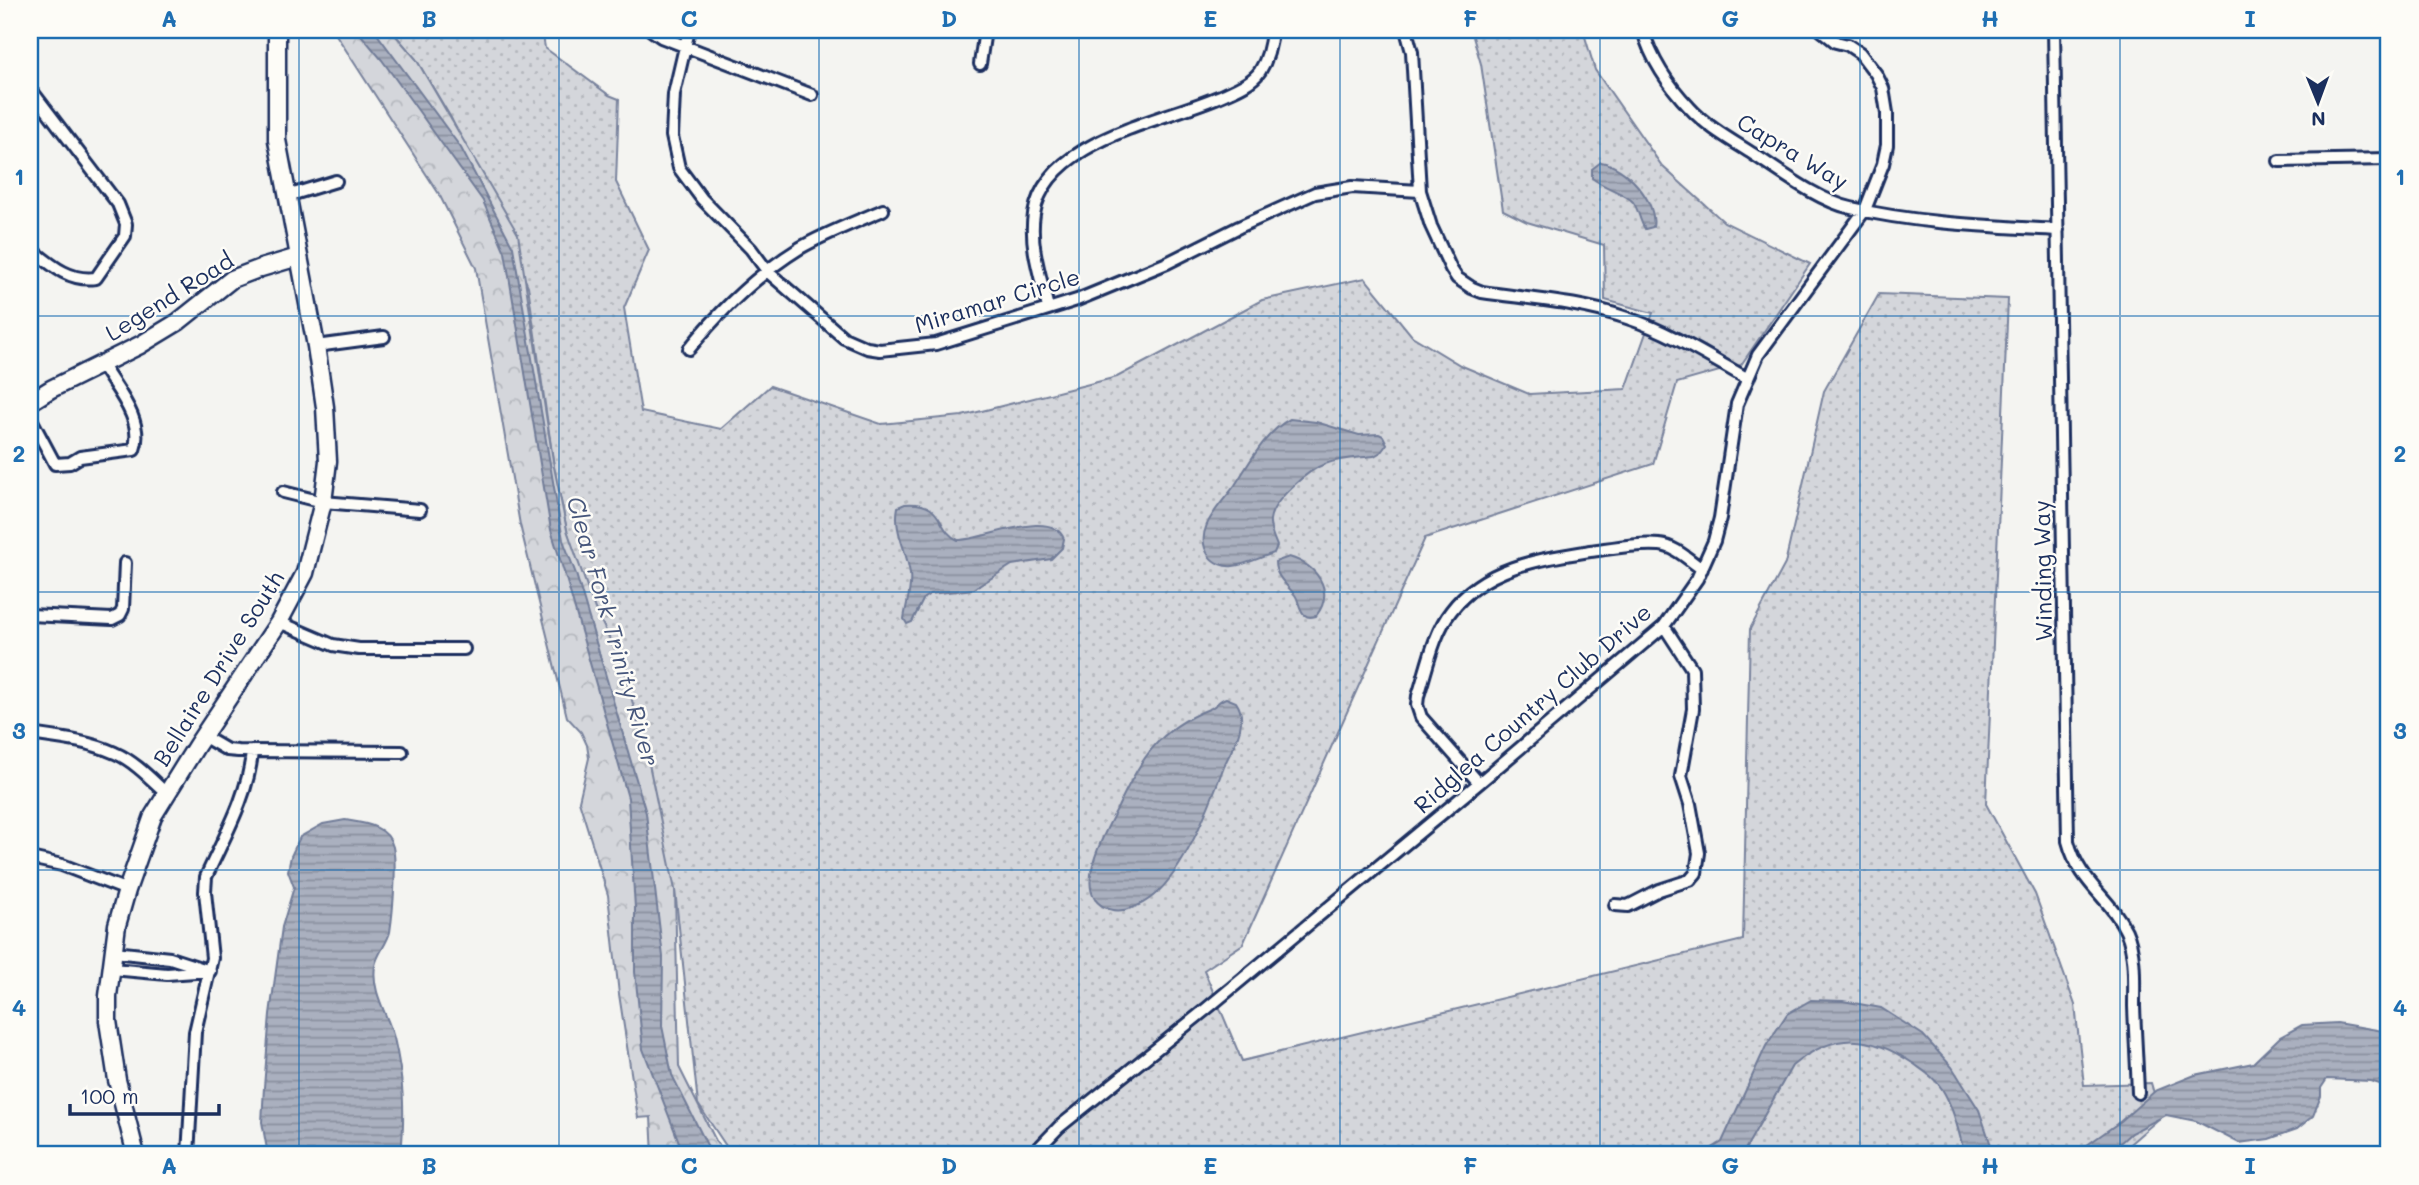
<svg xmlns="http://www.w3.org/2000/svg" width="2419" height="1185" viewBox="0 0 2419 1185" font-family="Mali,sans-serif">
	<defs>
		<pattern id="grass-dots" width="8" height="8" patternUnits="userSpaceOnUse" patternTransform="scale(1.75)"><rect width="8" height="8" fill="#d4d6db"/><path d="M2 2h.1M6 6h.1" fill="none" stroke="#b5b8be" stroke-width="1.8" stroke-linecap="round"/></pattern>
		<pattern id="forest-crowns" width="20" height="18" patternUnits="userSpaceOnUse" patternTransform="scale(1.75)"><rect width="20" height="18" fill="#d4d6db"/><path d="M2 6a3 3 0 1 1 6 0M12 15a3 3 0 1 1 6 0" fill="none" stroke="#b5b8be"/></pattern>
		<pattern id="water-rules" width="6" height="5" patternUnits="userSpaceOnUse" patternTransform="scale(1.75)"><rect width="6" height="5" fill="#aab0bf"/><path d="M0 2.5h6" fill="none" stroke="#8a909e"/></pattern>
	</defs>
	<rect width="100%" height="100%" fill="#f4f4f1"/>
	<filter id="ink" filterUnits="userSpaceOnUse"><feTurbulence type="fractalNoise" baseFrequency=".0143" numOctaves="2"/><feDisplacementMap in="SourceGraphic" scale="14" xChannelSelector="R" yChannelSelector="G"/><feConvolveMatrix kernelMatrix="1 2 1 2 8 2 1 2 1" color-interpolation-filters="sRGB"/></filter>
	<g filter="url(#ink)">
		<path fill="url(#grass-dots)" stroke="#78829c" stroke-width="2" d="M391,30H542L545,48L609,95L619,99L616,182L649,250L624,308L641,412L721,429L770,386L881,424L962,416L1117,377L1262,300L1365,278L1412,336L1460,365L1529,394L1626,389L1653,313L1605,300L1604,245L1527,222L1503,210L1481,64L1471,30H1583L1595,70L1662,166L1724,222L1810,264L1741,365L1677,383L1653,464L1425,538L1243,944L1204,970L1242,1061L1743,940L1750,629L1785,564L1824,391L1879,294L2008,299L1986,804L2035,894L2075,1005L2084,1085L2151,1083L2161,1117L2117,1155H732L698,1104L675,890L567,530L554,467L528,286L451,118L416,59Z"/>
		<path fill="url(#forest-crowns)" stroke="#78829c" stroke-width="2" d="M333,30H391L416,59L518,234L554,467L567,530L595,609L622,663L649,764L675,890L679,1067L716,1141L726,1155H653L651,1117L638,1118L619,994L608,895L579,801L589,758L587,745L581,732L567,717L520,525L476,268L439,194Z"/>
		<path fill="url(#water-rules)" stroke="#717c98" stroke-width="2" d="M357,30H374L461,148L513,247L563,540L576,574L646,813L663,957L662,1026L672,1075L712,1155H684L643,1049L635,972V908L628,798L568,585L551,530L505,252L483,201L382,60Z
			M1601,162C1625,166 1658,201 1653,227L1645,229C1639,220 1639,210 1633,202C1625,193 1604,188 1592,178V169Z
			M1290,419L1316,422L1359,435L1379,434L1383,436L1387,444L1381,452L1374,456C1358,458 1341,458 1325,464C1308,470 1272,501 1270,520C1269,529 1274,538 1277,546L1274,553C1261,557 1245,565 1233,566C1224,567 1214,563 1209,556C1191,530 1222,504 1235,485C1250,462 1265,432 1290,419Z
			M905,504C946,501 935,530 958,540C985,540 1052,507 1064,539L1062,548L1051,559L1012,565L974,589L930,594L924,598L912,622L907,624L904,619C906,604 912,589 910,574C907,550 893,531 898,507Z
			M1289,557C1316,565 1336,590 1316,616C1312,617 1308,618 1305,615C1299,611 1299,600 1295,595C1286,584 1275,576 1275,562Z
			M1226,698L1236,702C1240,708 1242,714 1241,722C1240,738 1230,752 1224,766C1210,804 1185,871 1153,896C1142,905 1124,914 1109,909C1068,896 1106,830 1118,807C1140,760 1158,729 1209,709C1215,707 1219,700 1226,698Z
			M345,820C363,823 388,825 393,847C397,866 393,912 390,932C387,944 377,954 375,966C371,992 388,1015 394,1038C404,1080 405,1113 401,1155H268L262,1122L264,1087L270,1014L282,927L294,887L288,871L291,856L300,837L323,824Z
			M1811,1000L1843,1001L1881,1008L1923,1035L1952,1067L1979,1110L1991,1145L2006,1155H1965C1959,1134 1954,1108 1942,1089C1935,1078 1925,1072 1914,1064C1870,1034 1835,1031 1792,1066L1742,1155H1701L1722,1142L1766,1046L1787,1014Z
			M2337,1023L2389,1032V1087L2370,1081L2327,1079L2321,1088V1096L2313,1116L2297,1129L2269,1139L2239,1143L2196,1121L2166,1115L2131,1133L2107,1155H2073L2121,1121L2155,1091L2195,1075L2253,1063L2280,1037L2302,1025Z"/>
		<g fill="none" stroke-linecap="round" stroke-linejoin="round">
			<defs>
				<path id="street" d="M651,30L661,37L812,95
					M689,30L674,94L672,136L679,168L702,199L751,249L768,272L844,338L867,348L880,350L936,344L1077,300L1167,263L1239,227L1315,193L1352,187L1420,191
					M1406,30L1412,52L1420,191L1431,226L1451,269L1457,278L1472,288L1482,292C1530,299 1581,302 1627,318C1670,332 1709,357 1748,379
					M1643,30C1650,58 1669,86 1689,107C1707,127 1731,140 1753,154C1781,172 1819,201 1851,208C1919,224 1989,226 2058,230
					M2054,30L2068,841C2079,883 2110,897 2126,931C2136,953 2134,983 2134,1006C2135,1035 2137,1064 2138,1093
					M980,64L985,30
					M2279,161L2389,159
					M287,196L336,181
					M30,248C50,264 69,282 96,278L125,236L126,224L118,204L35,95
					M1048,308C1041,278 1029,245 1034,214C1046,138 1167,121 1225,94C1237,89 1253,82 1260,71C1267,60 1271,43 1272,30
					M316,346L384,337
					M689,349C720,311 758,274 800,248C826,233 856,222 883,210
					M30,417L55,464L70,463L80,457L134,450C145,421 116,389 102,365
					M283,492L323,502L420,510
					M30,615L112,619L120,615L123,609L125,563
					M279,622L333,645L359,649H464
					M30,734C58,738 89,741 115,753C134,761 151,779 166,793
					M203,736L227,750L238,751L402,752
					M1479,783L1421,717L1417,705L1418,696C1427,669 1433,634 1451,611C1484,567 1540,559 1590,551C1613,548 1638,543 1660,545C1675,546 1690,561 1702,569
					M30,858L62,865L127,890
					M1615,905L1628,906L1659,890L1690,880L1696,873L1699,853L1690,804L1681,776L1693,709L1692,669L1664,626
					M114,952L170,958L204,969
					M112,969L167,974L210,971
					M188,1155L195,1032L212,958L205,892L206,877C224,837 249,795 252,751
					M1032,1155L1059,1127L1205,1010L1479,783L1664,626L1697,579L1714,541L1720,518L1737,404L1758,355L1865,210L1883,164L1887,145V113L1883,88L1876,74L1860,53L1848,45L1836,42L1821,30"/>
				<path id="secondary" d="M30,402L51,389L140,345L178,322L232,279L261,268L298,257
					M136,1155L117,1080L108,1021V996L117,925L127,890L153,816L197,745L279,622L305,573L323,502L328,461L325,407L316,346L277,140V30"/>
			</defs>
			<use href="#street" stroke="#1b2f5e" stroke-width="16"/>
			<use href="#secondary" stroke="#1b2f5e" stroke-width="21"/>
			<use href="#street" stroke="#fdfcf7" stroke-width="10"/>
			<use href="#secondary" stroke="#fdfcf7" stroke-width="16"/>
		</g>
	</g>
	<path fill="none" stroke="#1f6fb2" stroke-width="2" stroke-opacity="0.55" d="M299,30V1155M559,30V1155M819,30V1155M1079,30V1155M1340,30V1155M1600,30V1155M1860,30V1155M2120,30V1155M30,316H2389M30,592H2389M30,870H2389"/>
	<g text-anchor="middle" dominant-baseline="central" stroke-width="5" stroke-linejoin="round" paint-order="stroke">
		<g font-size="23" fill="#1b2f5e" stroke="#fdfcf7">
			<text transform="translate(1793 151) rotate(31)">Capra Way</text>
			<text transform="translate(169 296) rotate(-32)">Legend Road</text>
			<text transform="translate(997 300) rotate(-17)">Miramar Circle</text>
			<text transform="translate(2042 571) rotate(-91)">Winding Way</text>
			<text transform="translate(218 668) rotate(-58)">Bellaire Drive South</text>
			<text transform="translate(1532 708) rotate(-41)">Ridglea Country Club Drive</text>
		</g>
		<g font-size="24" font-style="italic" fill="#46567b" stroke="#fdfcf7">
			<text transform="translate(614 631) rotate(74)">Clear Fork Trinity River</text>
		</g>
	</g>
	<rect width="2419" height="1185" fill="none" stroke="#fdfcf7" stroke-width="77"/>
	<g transform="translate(2318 102) rotate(179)" stroke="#fdfcf7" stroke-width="5" paint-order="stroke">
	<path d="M0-5L12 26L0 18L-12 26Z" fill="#1b2f5e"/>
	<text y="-10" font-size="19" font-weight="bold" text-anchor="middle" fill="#1b2f5e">N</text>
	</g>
	<path d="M70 1104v10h149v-10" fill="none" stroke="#1b2f5e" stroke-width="3.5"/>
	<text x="80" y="1104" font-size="21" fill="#1b2f5e" stroke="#fdfcf7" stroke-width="5" paint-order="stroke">100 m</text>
	<rect x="38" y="38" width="2342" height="1108" fill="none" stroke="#1f6fb2" stroke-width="2.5"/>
	<g font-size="23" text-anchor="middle" font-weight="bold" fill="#1f6fb2">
		<text x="169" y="27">A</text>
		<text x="429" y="27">B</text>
		<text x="689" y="27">C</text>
		<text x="949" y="27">D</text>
		<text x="1210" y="27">E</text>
		<text x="1470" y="27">F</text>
		<text x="1730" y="27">G</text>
		<text x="1990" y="27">H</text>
		<text x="2250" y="27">I</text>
		<text x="19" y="185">1</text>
		<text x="2400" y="185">1</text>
		<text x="19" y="462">2</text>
		<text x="2400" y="462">2</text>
		<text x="19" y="739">3</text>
		<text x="2400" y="739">3</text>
		<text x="19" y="1016">4</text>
		<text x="2400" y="1016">4</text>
		<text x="169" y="1174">A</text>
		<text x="429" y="1174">B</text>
		<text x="689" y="1174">C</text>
		<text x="949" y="1174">D</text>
		<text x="1210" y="1174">E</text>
		<text x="1470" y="1174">F</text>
		<text x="1730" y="1174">G</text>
		<text x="1990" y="1174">H</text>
		<text x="2250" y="1174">I</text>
	</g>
</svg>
